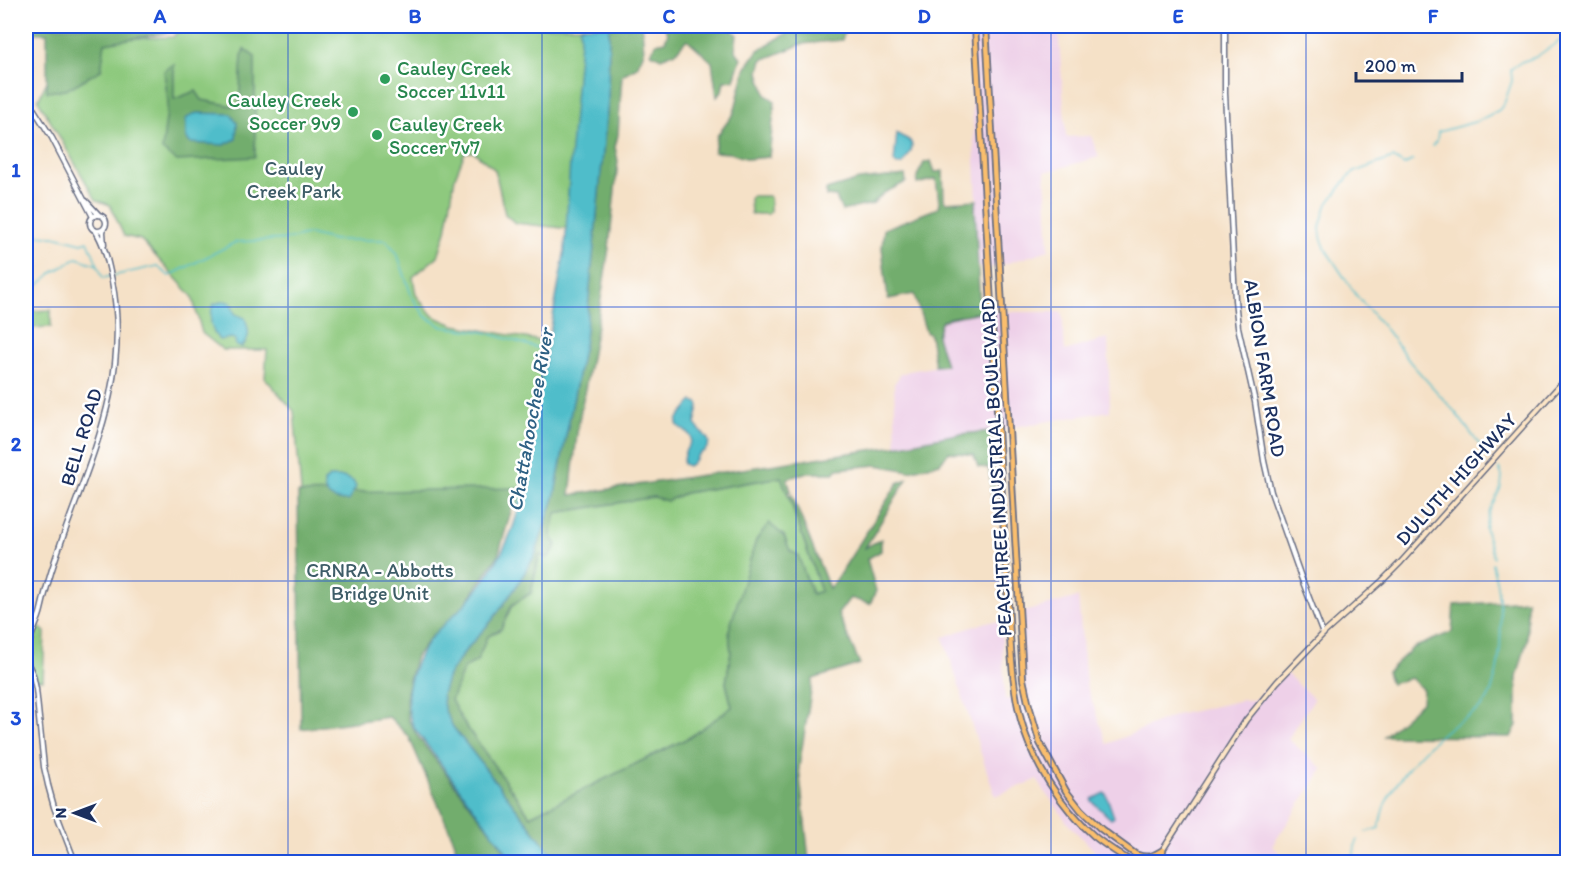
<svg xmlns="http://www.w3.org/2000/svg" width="1593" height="888" viewBox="0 0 1593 888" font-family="Itim,sans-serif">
	<rect width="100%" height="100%" fill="#fff"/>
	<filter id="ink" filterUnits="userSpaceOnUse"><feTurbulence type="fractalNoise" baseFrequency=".0167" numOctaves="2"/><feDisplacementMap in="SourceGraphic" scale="12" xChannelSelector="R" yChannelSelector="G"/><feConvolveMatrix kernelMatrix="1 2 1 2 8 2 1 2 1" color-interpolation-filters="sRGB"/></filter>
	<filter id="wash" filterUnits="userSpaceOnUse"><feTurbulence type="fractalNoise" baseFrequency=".008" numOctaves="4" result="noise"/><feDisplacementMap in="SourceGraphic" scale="24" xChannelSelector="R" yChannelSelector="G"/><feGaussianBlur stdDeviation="1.35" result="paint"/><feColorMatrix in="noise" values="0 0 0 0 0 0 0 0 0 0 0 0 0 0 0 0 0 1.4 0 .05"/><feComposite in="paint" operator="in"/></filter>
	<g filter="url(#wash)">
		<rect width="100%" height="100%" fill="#f5e1c7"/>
		<path fill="#eed0e8" d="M968,26H1058L1066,137L1091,136L1099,157L1045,172L1049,250L995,267H979L975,207L977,200Z
			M980,312H1062L1065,351L1108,338L1110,411L990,431L952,435L896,446L894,384L901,374L909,371L945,365L937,336L941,322L949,318Z
			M1078,597L1086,684L1107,744L1176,715L1243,700H1254L1286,673L1314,699L1288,739L1323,769L1272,846L1291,862H1088L1095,851L1069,825L1037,780L995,796L943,637L987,622H1001L1005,700L1020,697V613Z"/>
		<path fill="#8ec97e" stroke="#547c6e" stroke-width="1.5" d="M183,26H584L571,229L515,223L505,214L495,170L474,152H465L455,177L446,231L438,256L413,277L416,295L433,316L454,325L553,343L523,505L302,502L294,411L265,378L267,350H223L202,333L192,296L141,240L124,236L110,205L96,200L38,100L67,40L173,37Z
			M752,196H768L770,198V212L768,214H752L751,213L750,198Z
			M51,310V327L32,328L31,311Z
			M782,477L821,591L812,594L798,556L790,551L784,536L729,630L731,652L726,683L732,707L690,737L530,816L463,722L451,700L464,668L477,661L487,637L501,629L512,605L531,593L540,554L551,535L555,513L654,497L667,501L685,493Z
			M38,626L45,632L43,680H36L29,664V650Z"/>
		<path fill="#72ad6d" stroke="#466e66" stroke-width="1.5" d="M26,26H244V31L171,32L105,43L101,70L66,90L47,92V33H26Z
			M609,26H642L644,52L637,67L622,75L618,135L615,147L618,161L609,248L596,331L578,426L570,495L896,446L952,435L990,431L995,499H992L989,468L978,467L974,455L949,452L940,463L909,471L877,465L838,469L834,473H804L787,479L791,491L787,493L781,477L685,493L667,501L654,497L556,513L551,535L557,545L548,558L539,555L531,593L512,605L501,629L487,637L477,661L464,668L451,700L463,722L530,816L690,737L732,707L726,683L731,652L729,630L756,540L769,523L784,536L790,551L798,555L812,594L821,591L789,496L792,495L829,588L836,580L898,483L907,479L865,548L881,539V551L867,559L876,591L870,604L850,598L838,614L860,664L813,679L799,767L809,860L807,862H558L453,727L444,709L442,694L448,675L465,651L493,619L516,587L535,555L554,498L585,339L608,100Z
			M664,26H728L737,35L735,50L741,58L734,80L724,81L722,91L717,97L712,62L687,39L676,52L661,58L651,53L656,43L665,41L668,33Z
			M815,26H831L844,33L842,40L802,44L762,60L759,72L766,95L775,101L769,157L748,159L730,153L714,152L717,136L734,113L745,69L758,50L791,31Z
			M244,49L255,57V157L177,161L162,150L168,102L164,71L174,64V99L196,91L202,100L239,107L242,55Z
			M931,161L935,172L943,171L944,199L945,202L977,200L975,207L980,312L949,318L941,322L937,336L946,365L935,366L930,335L926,332L914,294L888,299L882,248L884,229L938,208L939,202L936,179L917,184V176L924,163Z
			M905,175L906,182L884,193L872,204L842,211L836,197L826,196V190L859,180Z
			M518,488L498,556L460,612L430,638L416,656L409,680L406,701L408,719L418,737L498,841L512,862H456L455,843L409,737L389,717L301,729L298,493Z
			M1527,600V640L1517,677V725L1511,737L1384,736L1422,702L1423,690L1411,678L1391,684L1387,672L1413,648L1452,632L1454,605Z"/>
		<path fill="#50bdca" stroke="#367694" stroke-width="1.5" d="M580,26H609L608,100L585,339L554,498L535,555L516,587L493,619L465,651L448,675L442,694L444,709L453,727L558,862H514L415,729C398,699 414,655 437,631C449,619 462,609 473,595C493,570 510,543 518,511L565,249L570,162L580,41Z
			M197,113L231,114L237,123L236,139L224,145L190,143L186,137V119L191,115Z
			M897,133C900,136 908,139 910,141C916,148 906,158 903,164L897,165L894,162Z
			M225,301L231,303L235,314L245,318C249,331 251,336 242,347L236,346L235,339L231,338L219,340C211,330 208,317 214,304Z
			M693,401L698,403L699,406L695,424C699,432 715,439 706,449C700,456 705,448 698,455C694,460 694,463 688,466L683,464C683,459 683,454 686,450C687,447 690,445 691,441C693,427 664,431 684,411C687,408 689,404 693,401Z
			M329,477H343L353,481L356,487L348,501C335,501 323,497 324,482Z
			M1104,793L1106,794L1114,817L1113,818L1111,819L1092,801V799Z"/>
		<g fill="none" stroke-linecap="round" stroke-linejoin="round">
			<path stroke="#50bdca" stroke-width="1.5" d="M1432,146L1437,140L1438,132L1478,121L1499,110L1504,104L1512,81L1511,69L1521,62L1536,57L1568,35
				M1413,160L1404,165L1393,158L1357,171L1349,176L1326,206L1320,227L1321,237L1326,250L1356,295L1388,332L1410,362L1455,412L1485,452L1490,453
				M26,235L54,236L82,243L88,241L103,278L157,266L169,276L236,242L290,239L309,234L334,240H386L397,253L412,297L426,317L443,327L484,332L538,348L548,349
				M26,296L52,273L77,258L98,265
				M1493,557L1485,528L1489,512L1501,487L1502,476L1499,468
				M1366,832L1379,828C1381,820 1382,809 1386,802C1400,775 1422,750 1445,731C1465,714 1484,716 1493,686C1503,654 1502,618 1497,585C1496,578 1493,571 1492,563
				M1353,862L1355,846L1358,840"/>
		</g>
	</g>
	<g filter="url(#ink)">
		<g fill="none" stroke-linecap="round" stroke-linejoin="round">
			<defs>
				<path id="tertiary" d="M1225,26V93L1235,300L1238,327L1255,402L1264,461L1271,492L1301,577L1323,634
					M26,97L52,138L93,217
					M86,201L99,215
					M90 223a8 8 0 1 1 16 0a8 8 0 1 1-16 0Z
					M104,245L103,232L104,228
					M26,643L31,634
					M27,653L28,664L33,675L36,689L44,767L48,785L54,807L75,862
					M28,653C27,639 38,624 41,610C66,498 136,402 112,281C108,263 105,245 95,230"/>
				<path id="secondary" d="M1155,862L1246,720L1277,682L1323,634L1382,581L1401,562L1568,376"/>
				<path id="trunk" d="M975,26L1010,637C1012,665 1014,693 1021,720C1032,762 1061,807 1094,836C1106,846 1119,854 1132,862
					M986,26L1017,571L1023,679L1028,702L1040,743L1066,791L1081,810L1101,829L1146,862
					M1138,855C1148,859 1155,855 1163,850
					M1161,862L1163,850"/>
			</defs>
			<use href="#tertiary" stroke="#676d83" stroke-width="7"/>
			<use href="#secondary" stroke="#676d83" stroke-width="7"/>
			<use href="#trunk" stroke="#676d83" stroke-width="8"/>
			<use href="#tertiary" stroke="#fff" stroke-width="4"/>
			<use href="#secondary" stroke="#fde5c5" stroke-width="4"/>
			<use href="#trunk" stroke="#fabe6d" stroke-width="4.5"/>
		</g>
	</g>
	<path fill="none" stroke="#1d4ed8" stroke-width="1.5" stroke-opacity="0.55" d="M288,26V862M542,26V862M796,26V862M1051,26V862M1306,26V862M26,307H1568M26,581H1568"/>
	<g fill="#2e9e5b" stroke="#fff" stroke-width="2">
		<circle cx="385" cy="79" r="6"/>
		<circle cx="353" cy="112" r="6"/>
		<circle cx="377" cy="135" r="6"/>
	</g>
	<g text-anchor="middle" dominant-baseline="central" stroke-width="5" stroke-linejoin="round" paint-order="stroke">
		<g font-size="20" fill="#27864d" stroke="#fff" text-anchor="start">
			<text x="397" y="68">Cauley Creek<tspan x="397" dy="23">Soccer 11v11</tspan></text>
			<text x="341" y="100" text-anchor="end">Cauley Creek<tspan x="341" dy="23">Soccer 9v9</tspan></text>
			<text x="389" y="124">Cauley Creek<tspan x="389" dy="23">Soccer 7v7</tspan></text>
		</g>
		<g font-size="20" fill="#3e5d68" stroke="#fff">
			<text x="294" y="168">Cauley<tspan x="294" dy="23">Creek Park</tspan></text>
			<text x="380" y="570">CRNRA - Abbotts<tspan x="380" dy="23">Bridge Unit</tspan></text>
		</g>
		<g font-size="20" fill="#1b2f5e" stroke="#fff">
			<text transform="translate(1265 368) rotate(81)">ALBION FARM ROAD</text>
			<text transform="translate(81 437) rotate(-73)">BELL ROAD</text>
			<text transform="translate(996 467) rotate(-93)">PEACHTREE INDUSTRIAL BOULEVARD</text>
			<text transform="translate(1456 479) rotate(-48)">DULUTH HIGHWAY</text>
		</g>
		<g font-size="21" font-style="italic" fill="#2e6184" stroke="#fff">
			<text transform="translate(530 420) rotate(-80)">Chattahoochee River</text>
		</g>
	</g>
	<rect width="1593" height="888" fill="none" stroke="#fff" stroke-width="66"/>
	<g transform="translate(75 813) rotate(270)" stroke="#ffffff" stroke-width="4.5" paint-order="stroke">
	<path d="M0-4.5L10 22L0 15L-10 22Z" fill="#1b2f5e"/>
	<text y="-9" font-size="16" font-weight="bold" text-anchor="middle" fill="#1b2f5e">N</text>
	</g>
	<path d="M1356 72v9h106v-9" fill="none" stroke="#1b2f5e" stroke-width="3"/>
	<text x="1365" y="72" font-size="18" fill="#1b2f5e" stroke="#ffffff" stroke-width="4.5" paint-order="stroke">200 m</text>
	<rect x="33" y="33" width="1527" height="822" fill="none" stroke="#1d4ed8" stroke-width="2"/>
	<g font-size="20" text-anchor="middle" font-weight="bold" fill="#1d4ed8">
		<text x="160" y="23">A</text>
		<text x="415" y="23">B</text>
		<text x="669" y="23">C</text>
		<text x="924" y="23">D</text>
		<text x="1178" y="23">E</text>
		<text x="1433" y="23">F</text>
		<text x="16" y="177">1</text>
		<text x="16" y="451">2</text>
		<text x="16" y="725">3</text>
	</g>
</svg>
